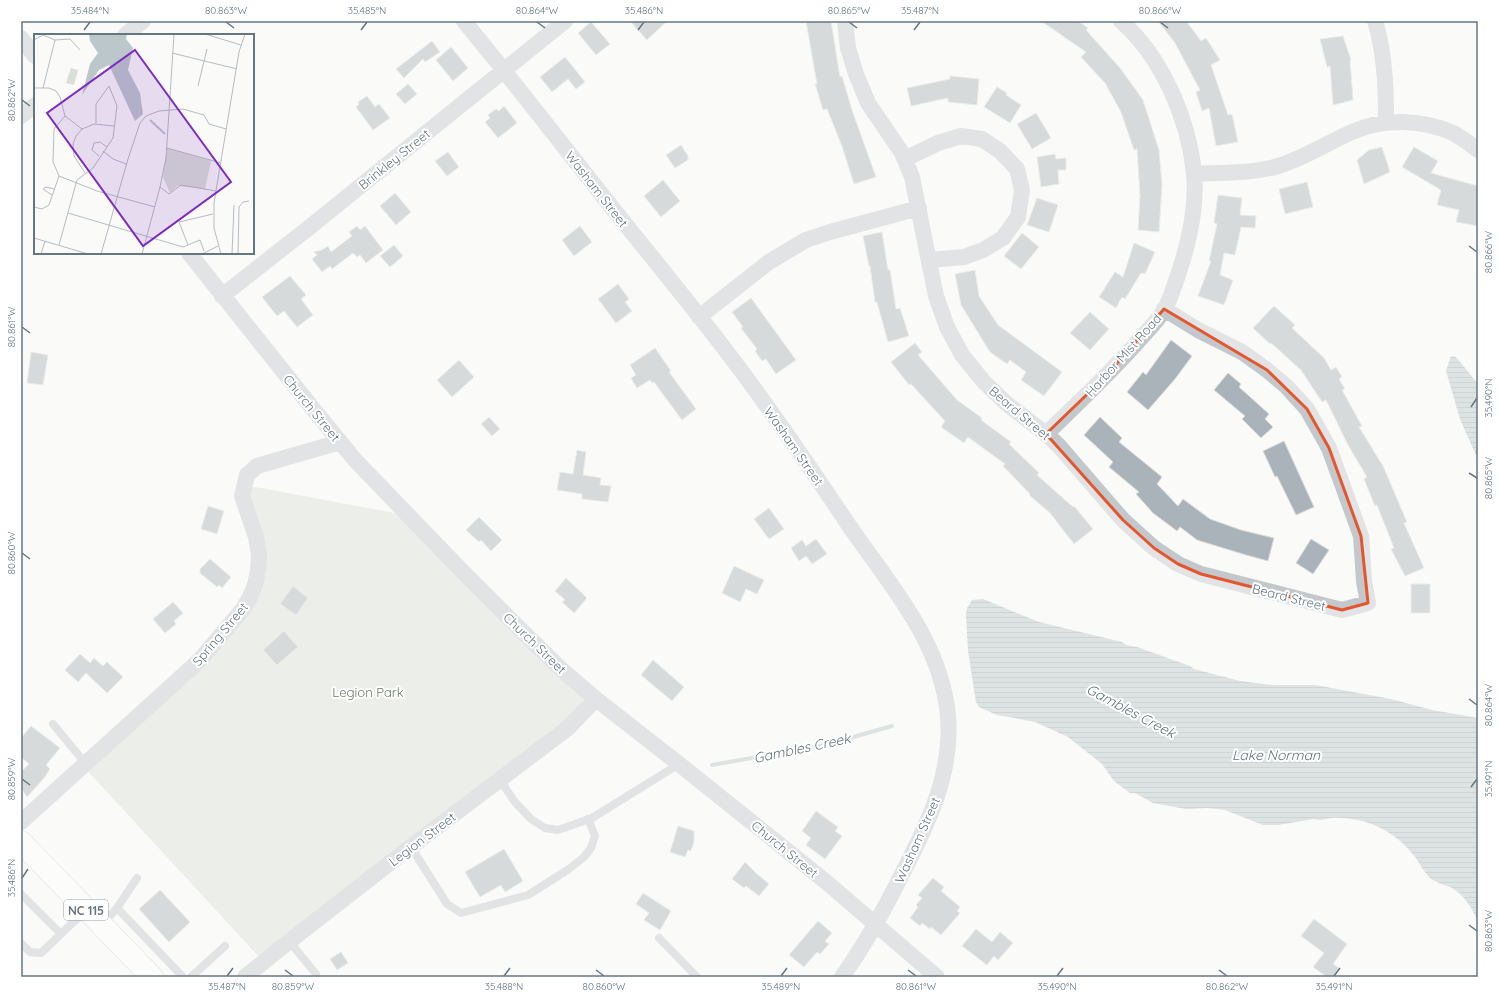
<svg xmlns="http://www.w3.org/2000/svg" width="1499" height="998" viewBox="0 0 1499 998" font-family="Quicksand,sans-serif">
	<defs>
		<pattern id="water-rules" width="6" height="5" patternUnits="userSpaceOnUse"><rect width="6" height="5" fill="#bbc7cb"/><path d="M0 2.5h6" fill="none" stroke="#9ca6aa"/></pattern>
	</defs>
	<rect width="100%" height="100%" fill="#fafaf8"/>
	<path fill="#dadfd7" d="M244,485L405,515L595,699L263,961L84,767L172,688L256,584Z"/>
	<path fill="url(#water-rules)" d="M1451,356L1456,357L1478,384V460L1460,419L1446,371Z
		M983,599L1039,622L1122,642L1126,645L1137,647L1190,666L1194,669L1240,681L1273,685H1315L1391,699L1432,710L1478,718V922C1472,908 1464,894 1450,887C1444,885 1435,882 1430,878C1425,873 1420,865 1416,858C1401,839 1386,828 1362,821C1352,819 1341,817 1331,818C1325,819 1320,821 1314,819L1278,825H1263L1225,810L1208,808L1186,809L1153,803L1135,793H1130L1114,781L1102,764L1068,737L1035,722L997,715L979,707L976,702L968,651L966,615L967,608L972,600Z"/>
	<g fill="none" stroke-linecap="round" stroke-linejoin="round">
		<path stroke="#bbc7cb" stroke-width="4" d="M712,765L825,745L892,726"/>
	</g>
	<path fill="#aab3b9" stroke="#dcdcda" d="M630,21H667L647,40Z
		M806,21H831L840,77L842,76L852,110L876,177L854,184L842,146L827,109L823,110L815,84H817Z
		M1041,21H1078L1088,28L1086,30L1120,68L1143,100L1159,150L1162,185L1159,232L1138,230L1140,196L1137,149L1134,150L1121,112L1105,83L1081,57L1086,52Z
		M1158,21H1186L1201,41L1206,38L1220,60L1211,65L1228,115L1232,114L1238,142L1216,146L1209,108L1202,111L1196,92L1200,90L1175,43Z
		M591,22L610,44L596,55L578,33Z
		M1343,36L1351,60H1350L1353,100L1333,105L1330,66L1327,67L1320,39Z
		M432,41L440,52L425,62L423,59L404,78L396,69Z
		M451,47L468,68L453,81L436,60Z
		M565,57L585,82L576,89L568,79L552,92L540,77Z
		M950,76L979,79L977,105L948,102V98L911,106L907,88L950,79Z
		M408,84L417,94L405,104L396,94Z
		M997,87L1007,93L1006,95L1021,105L1010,123L984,107Z
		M367,96L375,107L379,104L390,118L373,130L356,107L359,104L358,102Z
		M504,106L517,123L498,138L485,122L490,118L488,115L496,109L499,111Z
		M1036,113L1051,138L1032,149L1017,124Z
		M681,145L688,156V160L675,168L666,155Z
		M1382,147L1390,172L1364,184L1357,160L1369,150Z
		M1414,147L1438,161L1431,173L1478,186V226L1456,222L1459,210L1437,205L1441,190L1402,167Z
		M448,152L459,167L447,176L435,161Z
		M1055,154L1056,159L1066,158V170H1058L1059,184L1041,187L1037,157Z
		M663,180L680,201L661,217L644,196Z
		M1307,182L1313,207L1285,214L1279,189Z
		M395,193L411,212L396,225L380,206Z
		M1218,195L1242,198L1240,215L1256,216L1255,228L1241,227L1235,255L1224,253L1220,275L1233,280L1224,305L1198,296L1211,261H1209L1217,224L1214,223Z
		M1037,198L1058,205L1049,232L1027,225Z
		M357,226L360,230L365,226L383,250L366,263L360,255L357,257L353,253L332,269L330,266L322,272L312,259L317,255L314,252L322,250L328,246L331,252L352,236L349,232Z
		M580,226L592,242L574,256L562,240Z
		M882,232L888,270H890L896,309L900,308L909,336L888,342L877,302H875L870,266H869L863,236Z
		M1022,233L1039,247L1021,269L1004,256Z
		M1134,243L1155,252L1145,274L1141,273L1125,299L1122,297L1116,308L1099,297L1115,272L1123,277Z
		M394,245L403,256L390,267L380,256Z
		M975,270L979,296L998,325L1062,372L1044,396L1021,380L1026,372L1010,360L1007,364L990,352L961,305L955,274Z
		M290,276L306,295L301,299L313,315L297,327L284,311L277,316L262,297Z
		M618,284L629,299L625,302L632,311L616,323L598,299Z
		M751,298L796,360L776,374L766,359L762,361L755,351L757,349L741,328L743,327L732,312Z
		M1274,306L1295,325L1292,328L1324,358L1331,370L1336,367L1342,377L1339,379L1345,389L1342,390L1362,426L1359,427L1383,466L1407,522L1404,523L1424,568L1405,576L1391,549L1394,548L1377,505L1375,506L1364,479L1367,477L1348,445L1326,400L1322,402L1301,370L1271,343L1270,344L1253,328Z
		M1090,312L1109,329L1090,350L1070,333Z
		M1171,340L1192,356L1175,379L1148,410L1127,392L1143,372L1146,375Z
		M915,343L922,352L918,355L957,400L982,418L981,420L1011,442L1009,444L1039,473L1037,475L1073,507L1074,506L1093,529L1074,544L1050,513L1029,495L1030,494L1003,466L1005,464L968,437L964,443L941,427L945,421L911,384L909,385L891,362Z
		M655,348L671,371L669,372L696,409L682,420L654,382L652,383L650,380L637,388L631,378L636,375L630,365Z
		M31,352L48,355L43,385L27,383Z
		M459,360L474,377L452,397L437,380Z
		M1228,373L1241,384L1239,387L1269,414L1265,419L1273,427L1261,438L1242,419L1245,416L1214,390Z
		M489,417L500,429L492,436L481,424Z
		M1100,417L1122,438L1119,442L1162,477L1157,484L1178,506L1183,499L1210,519L1241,530L1274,538L1268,561L1246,555L1197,540L1180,527L1177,531L1153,513L1136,494L1139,492L1109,467L1113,462L1084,435Z
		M1284,441L1314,507L1296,515L1277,476L1275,477L1263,451Z
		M577,450L586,452L583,475L601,478L600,485L611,486L608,502L582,499V494L557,490L560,472L573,474Z
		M208,506L224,511L217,534L201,529Z
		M769,508L784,529L769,539L754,519Z
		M479,517L502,540L491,551L481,540L479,542L466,530Z
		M816,539L827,554L812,564L806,556L799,561L791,548L802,540L806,546Z
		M1311,539L1329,550L1313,574L1296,563Z
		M210,559L231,577L222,588L219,585L217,587L200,573V569Z
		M734,566L764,580L757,594L746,589L740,602L722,593Z
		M566,578L587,598L574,613L562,602L565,600L555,591Z
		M1411,584H1430V613H1411Z
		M293,586L308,598L296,615L280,604Z
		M173,602L183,613L174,621L176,624L165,633L153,619Z
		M284,631L298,647L277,665L263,650Z
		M80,654L90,663L94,658L103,666L107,662L123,677L107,693L86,673L78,682L65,670Z
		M653,660L684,687L672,701L641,675Z
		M31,726L60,748L46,765L50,769L44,778L27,797L21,788V772L29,764L21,757V738Z
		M816,811L838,827L835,831L842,836L825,859L806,845L811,838L802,831Z
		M678,826L694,831V842L691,851L688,850L685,857L670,852Z
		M504,849L523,881L505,892L501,885L480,897L465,872Z
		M745,862L756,873L769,884L759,896L746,886L744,888L732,879Z
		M933,878L944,887L941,891L960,907L957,911L960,913L941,935L931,927L930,929L922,923L920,926L910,918L918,907L916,905L922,898L918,895Z
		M160,890L190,922L169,942L139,909Z
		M643,893L671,911L660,930L644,920L649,913L636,904Z
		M1314,919L1347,944L1333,964L1339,968L1333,977H1327L1313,967L1324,953L1301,936Z
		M818,921L832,933L825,941L829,944L820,954L817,952L804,967L789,955Z
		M976,929L992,942L1000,932L1013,943L998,960L994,956L987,965L962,946Z
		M341,952L348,963L337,970L330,959Z"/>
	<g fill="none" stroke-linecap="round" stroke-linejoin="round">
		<defs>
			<path id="primary" d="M21,842L152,977"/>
		</defs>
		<use href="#primary" stroke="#b5babe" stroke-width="23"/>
		<path stroke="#c3c8cc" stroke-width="8" d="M53,724L86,764
			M500,780L515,802L531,819L545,828L558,830L592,818L679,764
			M411,847L447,904L461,913L528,895L569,869L584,857L591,848L595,836L588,819
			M137,878L117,908L183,977
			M21,894L61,934
			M102,925L117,908
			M659,938L697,977
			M289,941L316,974
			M21,943L30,952L41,953L86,910
			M191,977L225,946"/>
		<path stroke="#c3c8cc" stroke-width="16" d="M464,21C513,81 561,143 610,205C649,254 689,302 727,352C769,407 808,464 846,521C887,582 941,639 948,716C953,775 926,828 900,878C883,912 864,946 842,977
			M845,21L848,48L856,74L868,103L902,153L912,177L936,296L947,327L962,355L984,382L1007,404L1046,434L1059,446L1123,520L1154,548L1178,564L1201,574L1342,610L1368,603L1364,581L1361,536L1329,448L1307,409L1287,387L1267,370L1242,352L1198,330L1164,309
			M1375,21C1385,54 1386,88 1386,122
			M125,35L143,21
			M21,38L35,56
			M21,116L35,105
			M905,159L938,143L961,136L982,139L1000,151L1017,169L1022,190L1018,217L1003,238L983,250L964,257L929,260
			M1194,174C1221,172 1252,174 1278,166C1305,158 1327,143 1352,132C1384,118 1421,119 1453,133C1461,137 1470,144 1478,150
			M189,253L314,410L355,460L462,571L529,638L561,669L596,699L679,764L825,881L937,977
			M222,296L311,226L565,21
			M699,317L769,262L806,240L830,232L919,208
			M1046,434C1076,405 1106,377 1134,346C1144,334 1157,322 1165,309C1171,297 1175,284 1179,272C1189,242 1197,206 1194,174C1189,120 1162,57 1121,21
			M21,822L200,660L243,609L250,597L255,585L258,570L259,555L256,537L242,496L247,475L257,466L340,442
			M245,977L277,951L404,852L568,728L596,699"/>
		<use href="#primary" stroke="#fff" stroke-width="22"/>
	</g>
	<path d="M0 0H1499V998H0ZM1164,309L1267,370L1307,409L1329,448L1361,536L1368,603L1342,610L1201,574L1178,564L1154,548L1123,520L1046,434L1105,377Z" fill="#fafaf8" fill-opacity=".55" fill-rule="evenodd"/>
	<path fill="none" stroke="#e4572e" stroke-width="3" stroke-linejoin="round" d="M1164,309L1267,370L1307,409L1329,448L1361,536L1368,603L1342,610L1201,574L1178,564L1154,548L1123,520L1046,434L1105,377Z"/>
	<path fill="none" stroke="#657683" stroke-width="1.5" d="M226,22L234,28M537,22L545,28M849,22L857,28M1160,22L1168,28M84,30L90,22M361,30L367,22M638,30L644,22M914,30L920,22M22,100L30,106M1469,246L1477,252M22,327L30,333M1471,407L1477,398M1469,473L1477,478M22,553L30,559M1469,699L1477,705M22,779L30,785M1471,787L1477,779M22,878L28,869M1469,925L1477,931M285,970L293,976M596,970L604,976M908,970L916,976M1219,970L1227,976M227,976L233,968M504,976L510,968M781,976L787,968M1057,976L1063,968M1334,976L1340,968"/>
	<g text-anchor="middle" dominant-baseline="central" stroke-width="4" stroke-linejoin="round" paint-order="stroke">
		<rect fill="#fff" stroke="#939fa8" stroke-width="1" x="64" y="900" width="44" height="20" rx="3"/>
		<g font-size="12" font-weight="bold" fill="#657683">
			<text x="86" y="910">NC 115</text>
		</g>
		<g font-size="13" fill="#657683" stroke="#fff">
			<text transform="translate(394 159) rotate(-39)">Brinkley Street</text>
			<text transform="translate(597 189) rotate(52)">Washam Street</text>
			<text transform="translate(1123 355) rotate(-48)">Harbor Mist Road</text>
			<text transform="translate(312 408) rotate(51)">Church Street</text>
			<text transform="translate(1020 413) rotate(40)">Beard Street</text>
			<text transform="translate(794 446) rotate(55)">Washam Street</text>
			<text transform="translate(1289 597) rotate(14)">Beard Street</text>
			<text transform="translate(220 634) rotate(-50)">Spring Street</text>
			<text transform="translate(535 643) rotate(44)">Church Street</text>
			<text transform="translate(422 839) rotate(-37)">Legion Street</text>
			<text transform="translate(917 840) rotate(-66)">Washam Street</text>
			<text transform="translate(785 849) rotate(39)">Church Street</text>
		</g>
		<g font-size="13" fill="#687a64" stroke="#fff">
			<text x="368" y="692">Legion Park</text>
		</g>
		<g font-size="14" font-style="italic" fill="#60757c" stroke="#fff">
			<text transform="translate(1131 711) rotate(28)">Gambles Creek</text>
			<text transform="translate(802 748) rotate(-12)">Gambles Creek</text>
			<text x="1276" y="755">Lake Norman</text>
		</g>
	</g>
	<g transform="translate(34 34)">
		<rect width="220" height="220" fill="#fafaf8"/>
		<path d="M37,34L44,36L40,51L32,49ZM133,114L177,127L171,155L143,152L136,159L129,143Z" fill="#dadfd7"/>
		<path d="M55,0H93L92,5L99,14L94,36L106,59L109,80L101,87L75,31L65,36L48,61L56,30L64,19L56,7Z" fill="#bbc7cb"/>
		<path fill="none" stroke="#bbc7cb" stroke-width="2" d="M116,86L131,100"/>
		<path fill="none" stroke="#b5bdc2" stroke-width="1" d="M171,0L207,11M0,6L9,1L21,6L36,5L46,16M138,19L203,35M164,52L173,15M0,54H15L22,57L26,63L31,82L48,95M9,54L21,6M31,82L20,95L19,128L25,142L63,157L121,173M133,114L187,129M69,117L79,125L92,130M65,122L58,116L60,109L66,108L73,113M51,139L40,122L39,110L42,102L48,95L60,90L80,92M126,153L135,160L147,151L182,157M18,161L9,155L12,153L20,155M0,173L8,175L15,171L25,142M34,179L149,213L166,206L170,217M0,204L54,220M25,211L43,146L59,134L79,104L83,72L75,52L62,70V89M154,211L145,188L179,180M7,220L11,207M67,220L94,125L106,89L112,82L125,77L149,75L170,81L175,90L192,95M108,220L126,153L132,124L140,0M168,220L184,212M187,220L180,194V169L205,18L211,0M198,220L200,171M204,220L205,173L209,168L215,167"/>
		<path fill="#7b2cbf" fill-opacity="0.15" stroke="#7b2cbf" stroke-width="2" d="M101,16L197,148L109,212L13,79Z"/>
		<rect width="220" height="220" fill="none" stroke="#657683" stroke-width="2"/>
	</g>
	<rect width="1499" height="998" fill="none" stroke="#ffffff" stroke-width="44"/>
	<rect x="22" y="22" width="1455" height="954" fill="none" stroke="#657683" stroke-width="1.5"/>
	<g font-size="10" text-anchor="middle" fill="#657683">
		<text x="90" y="14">35.484°N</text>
		<text x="226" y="14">80.863°W</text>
		<text x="367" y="14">35.485°N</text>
		<text x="537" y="14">80.864°W</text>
		<text x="644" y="14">35.486°N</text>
		<text x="849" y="14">80.865°W</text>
		<text x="920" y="14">35.487°N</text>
		<text x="1160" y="14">80.866°W</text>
		<text transform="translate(11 100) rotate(-90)" y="4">80.862°W</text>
		<text transform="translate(1488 252) rotate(-90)" y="4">80.866°W</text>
		<text transform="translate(11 327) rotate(-90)" y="4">80.861°W</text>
		<text transform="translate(1488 398) rotate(-90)" y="4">35.490°N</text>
		<text transform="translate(1488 478) rotate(-90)" y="4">80.865°W</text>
		<text transform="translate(11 553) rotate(-90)" y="4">80.860°W</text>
		<text transform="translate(1488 705) rotate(-90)" y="4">80.864°W</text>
		<text transform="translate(11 779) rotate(-90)" y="4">80.859°W</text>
		<text transform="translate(1488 779) rotate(-90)" y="4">35.491°N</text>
		<text transform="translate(11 878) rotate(-90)" y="4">35.486°N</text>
		<text transform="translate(1488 931) rotate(-90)" y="4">80.863°W</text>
		<text x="227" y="990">35.487°N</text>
		<text x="293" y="990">80.859°W</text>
		<text x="504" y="990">35.488°N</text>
		<text x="604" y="990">80.860°W</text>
		<text x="781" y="990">35.489°N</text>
		<text x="916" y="990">80.861°W</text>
		<text x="1057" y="990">35.490°N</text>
		<text x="1227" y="990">80.862°W</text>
		<text x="1334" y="990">35.491°N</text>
	</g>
</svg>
